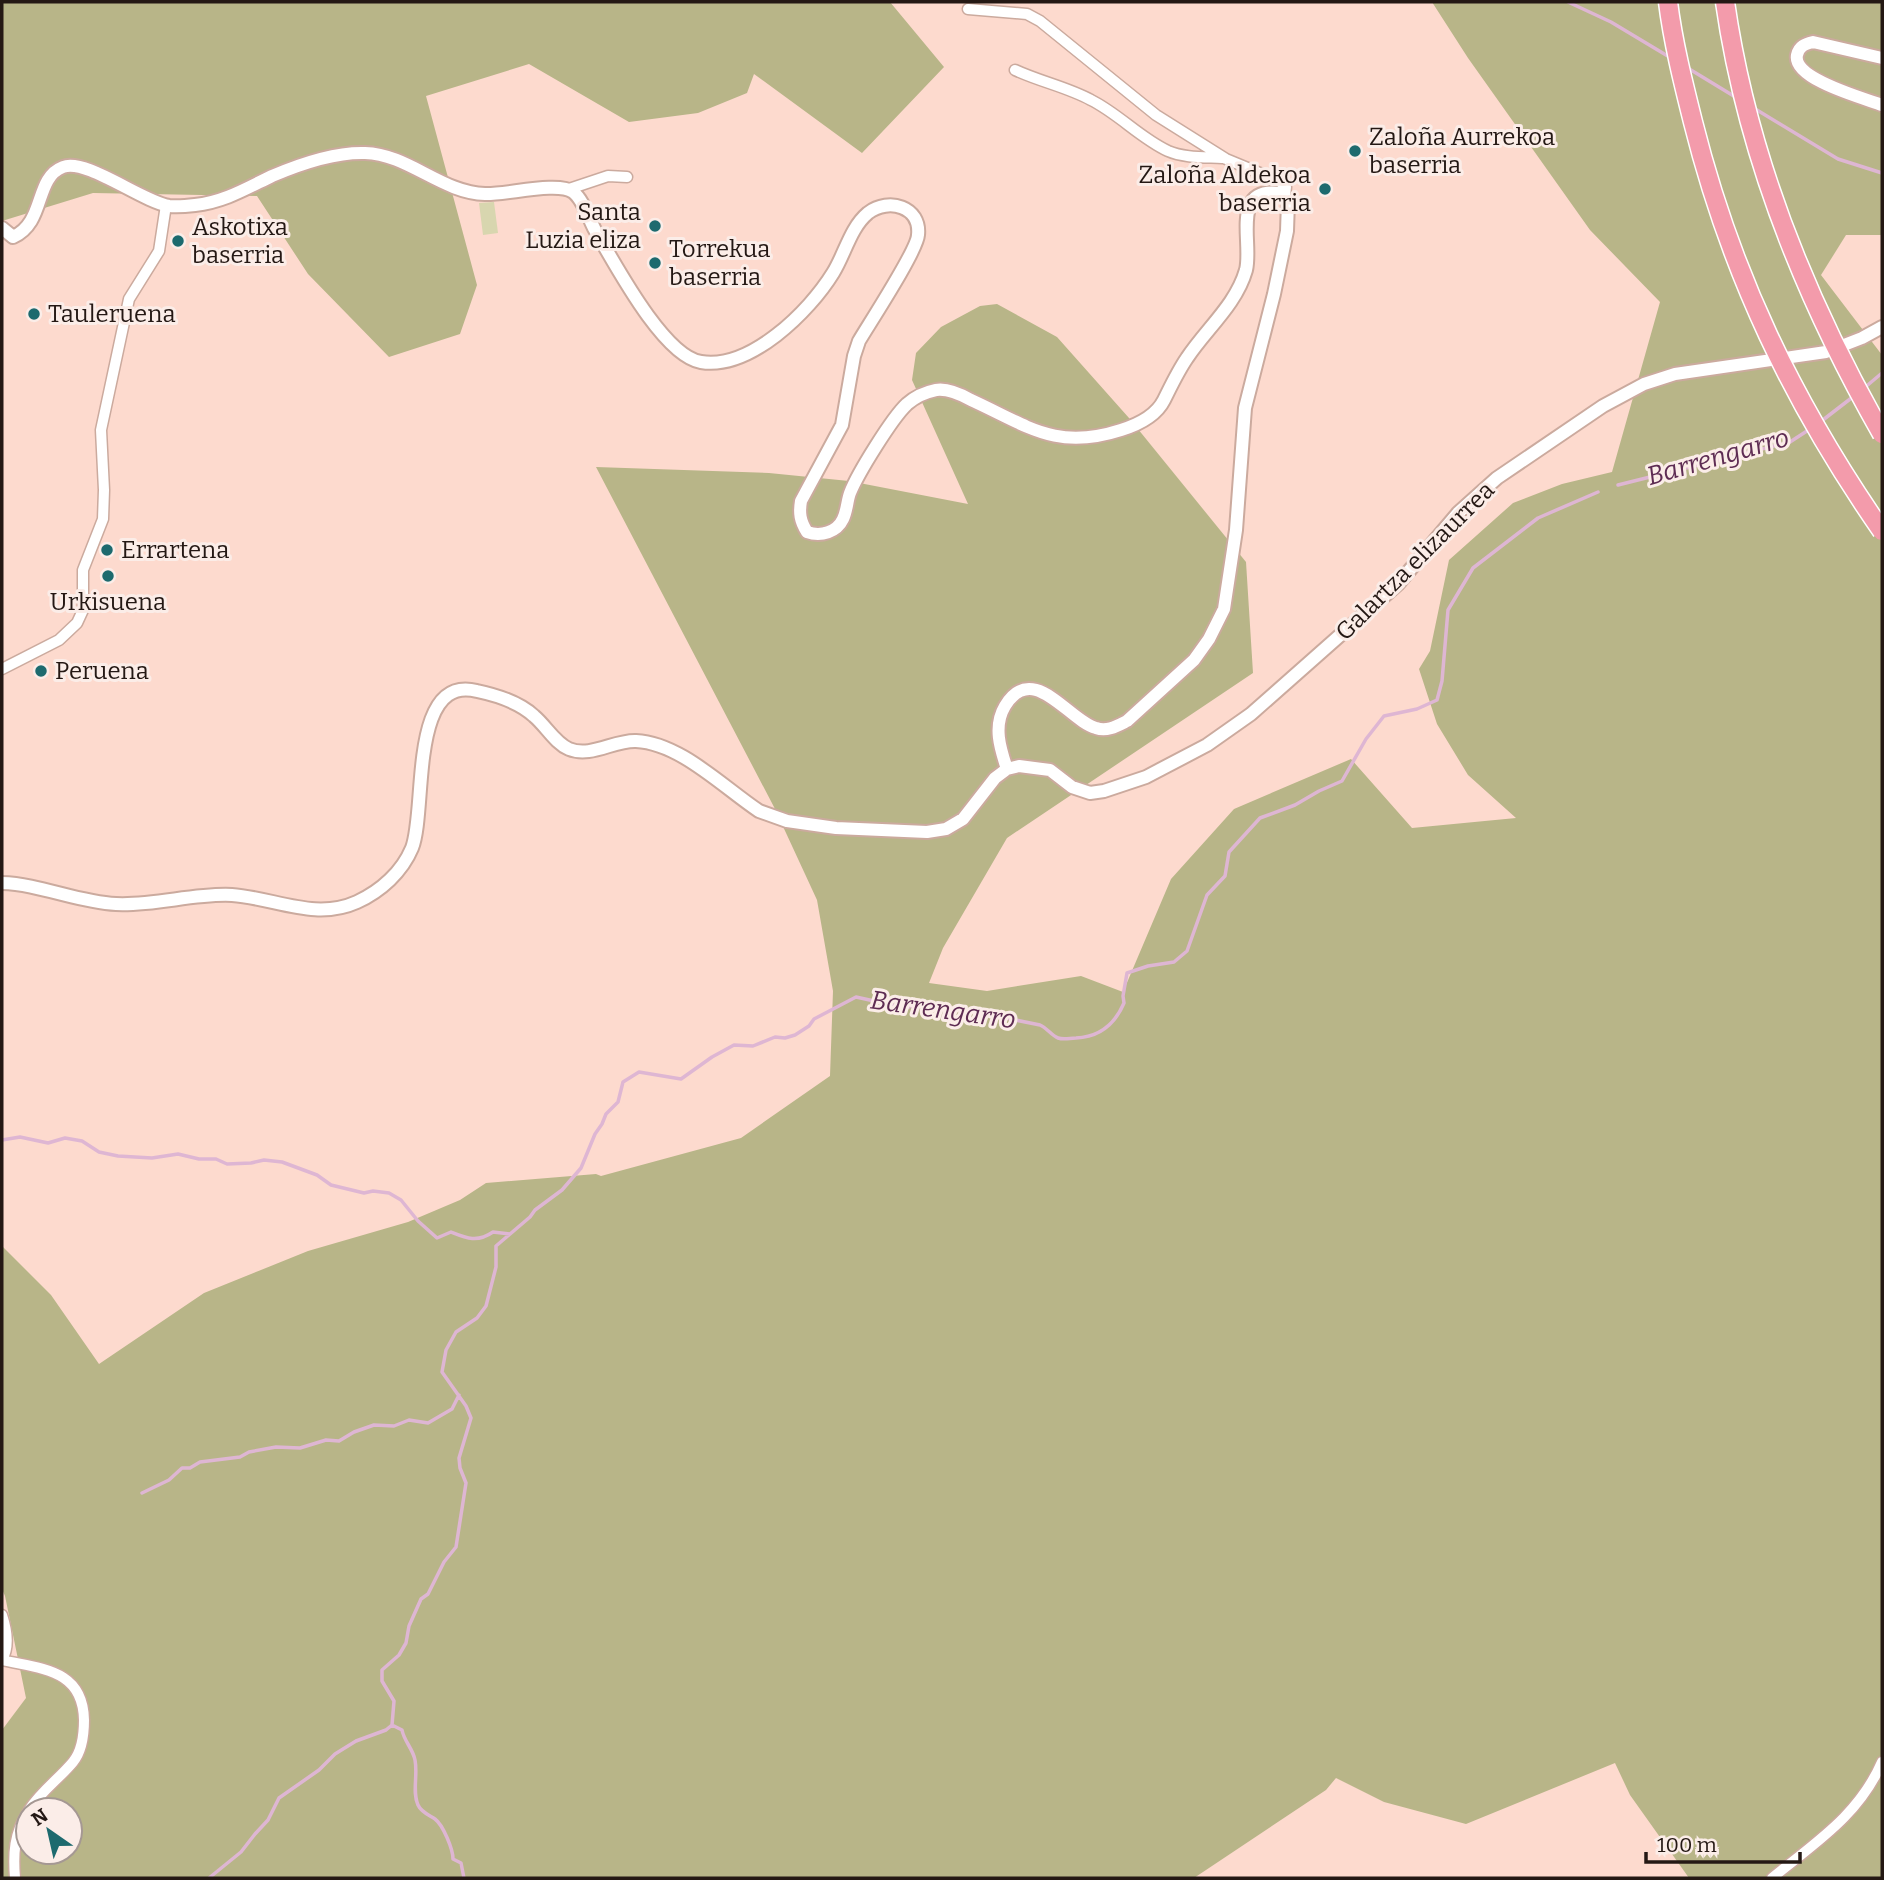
<svg xmlns="http://www.w3.org/2000/svg" width="1884" height="1880" viewBox="0 0 1884 1880" font-family="Bitter,serif">
	<rect width="100%" height="100%" fill="#fddace"/>
	<path fill="#d8d6af" d="M494,202L498,233L483,235L479,203Z"/>
	<path fill="#b8b588" fill-rule="evenodd" d="M2,2H890L944,67L862,153L754,74L747,93L698,113L629,122L529,64L426,96L477,285L460,334L389,357L308,274L257,196L93,193L2,221Z
		M1432,2H1882V235H1846L1821,275L1882,355V1878H1689L1630,1795L1615,1763L1466,1824L1384,1802L1336,1778L1326,1790L1194,1878H2V1730L26,1698L5,1596L2,1589V1246L51,1295L99,1364L204,1293L308,1251L408,1222L460,1200L486,1183L596,1174L601,1176L741,1138L830,1076L833,991L817,900L774,807L596,467L769,473L849,481L968,504L912,380L916,353L941,327L980,306L997,304L1057,337L1129,418L1246,562L1253,673L1007,838L943,948L929,983L987,991L1081,976L1123,992L1171,879L1234,809L1351,759L1412,828L1516,818L1468,775L1437,724L1419,669L1430,651L1449,560L1513,503L1562,484L1612,472L1660,302L1590,230L1468,58ZM28,1810H70V1852H28Z"/>
	<g fill="none" stroke-linecap="round" stroke-linejoin="round">
		<path stroke="#deb6d3" stroke-width="3.5" d="M1568,2L1611,22L1671,58
			M1686,67L1737,98
			M1752,107L1838,159L1882,173
			M1863,389L1882,373
			M1819,423L1854,396
			M1618,485L1790,442L1810,429
			M2,1140L20,1137L48,1143L65,1138L82,1141L99,1152L118,1156L152,1158L178,1154L199,1159H216L227,1164L251,1163L264,1160L282,1162L317,1175L331,1185L364,1193L373,1191L389,1193L401,1200L418,1221L437,1238L451,1232C466,1238 477,1243 493,1232L510,1234
			M142,1493L169,1480L182,1468H190L200,1462L240,1457L249,1452L276,1447L300,1448L326,1440L339,1441L354,1432L374,1425L394,1426L409,1420L428,1423L452,1409L459,1395
			M392,1725L402,1730C404,1741 413,1749 415,1760C418,1775 412,1792 418,1805C421,1812 429,1815 435,1819C443,1825 453,1849 453,1859L461,1863L464,1878
			M209,1878L241,1852L255,1834L268,1820L279,1798L319,1770L335,1754L356,1741L386,1730L392,1725L394,1701L382,1681V1670L399,1655L406,1643L409,1626L421,1599L428,1594L444,1562L456,1547L466,1483L460,1468L459,1458L471,1418L466,1406L442,1372L446,1350L456,1332L477,1318L486,1306L496,1267V1246L530,1217L535,1210L562,1190L581,1168L595,1134L602,1124L606,1114L618,1102L623,1082L639,1072L681,1079L712,1057L734,1045L753,1046L775,1037L785,1038L795,1035L809,1026L814,1019L856,997L906,1008L919,1003L961,1009L1040,1025C1047,1028 1052,1036 1058,1038C1064,1040 1070,1038 1076,1038C1099,1037 1115,1024 1124,1003L1123,996L1127,973L1148,966L1174,962L1187,951L1207,895L1225,876L1229,852L1260,818L1295,805L1319,791L1342,781L1366,739L1384,716L1417,709L1437,700L1442,681L1448,610L1473,568L1538,518L1598,492"/>
		<defs>
			<path id="minor" d="M968,9L1027,14L1040,21L1156,115L1226,159L1279,181L1286,187L1285,196
				M1015,70C1041,82 1067,87 1091,100C1119,114 1140,138 1168,151C1184,158 1205,157 1222,158
				M569,189L608,176L627,177
				M2,669L59,640L77,623L83,610V570L103,519L104,490L101,430L129,299L159,251L166,205
				M2,1615C7,1630 10,1646 2,1660
				M2,1660C41,1669 83,1669 84,1720C84,1734 82,1751 73,1762C59,1779 41,1791 29,1810
				M15,1878C13,1854 14,1833 28,1812
				M1772,1878C1816,1842 1859,1815 1882,1762"/>
			<path id="tertiary" d="M1882,58L1813,42C1805,44 1799,46 1797,55C1792,79 1863,98 1882,105
				M2,228L13,237C46,222 34,178 63,167C86,158 141,201 169,206C178,207 187,206 195,205C224,202 247,188 272,176C300,164 334,152 365,153C408,154 442,193 485,194C506,195 558,181 573,192C583,199 589,219 595,230C614,262 663,356 701,362C750,370 809,312 833,273C845,254 850,228 868,213C889,197 921,207 918,235C917,251 869,324 859,341L854,356L842,425L801,501C799,513 800,521 807,532C821,537 837,532 843,519C847,511 847,501 850,493C858,473 892,418 907,404C915,397 926,392 936,390C946,388 962,395 971,400C1028,426 1056,451 1121,430C1137,425 1156,416 1164,400C1171,386 1178,371 1187,358C1206,329 1236,305 1246,270C1253,243 1230,186 1280,193L1288,201L1287,231L1274,294L1245,408L1236,530L1224,609L1209,639L1194,660L1127,721C1117,726 1107,732 1096,728C1069,721 1033,660 1005,706C993,726 1000,748 1007,769
				M2,883C40,884 77,902 116,904C155,906 194,893 232,895C275,898 315,921 357,902C381,891 402,872 412,848C427,810 408,674 477,691C496,695 520,703 534,716C546,726 555,743 569,749C591,758 614,740 636,741C680,743 723,787 759,811L787,821L836,828L927,832L946,829L963,819L995,778L1007,769L1019,766L1050,770L1072,787L1090,793L1104,791L1146,777L1207,745L1251,714L1398,584L1458,513L1497,478L1603,406L1644,384L1675,374L1826,352L1862,338L1882,327"/>
		</defs>
		<use href="#minor" stroke="#cbaa9e" stroke-width="13"/>
		<use href="#tertiary" stroke="#cbaa9e" stroke-width="16"/>
		<use href="#minor" stroke="#fff" stroke-width="10"/>
		<use href="#tertiary" stroke="#fff" stroke-width="12"/>
		<defs>
			<path id="motorway-bridge" d="M1668,2C1673,42 1683,82 1693,122C1731,274 1793,403 1882,531
				M1725,2C1747,156 1805,299 1882,434"/>
		</defs>
		<use href="#motorway-bridge" stroke="#fff" stroke-width="21" stroke-linecap="butt"/>
		<use href="#motorway-bridge" stroke="#f39bab" stroke-width="18"/>
	</g>
	<g fill="#1d6a6e" stroke="#fbede8" stroke-width="2.5">
		<circle cx="1355" cy="151" r="7"/>
		<circle cx="1325" cy="189" r="7"/>
		<circle cx="655" cy="226" r="7"/>
		<circle cx="178" cy="241" r="7"/>
		<circle cx="655" cy="263" r="7"/>
		<circle cx="34" cy="314" r="7"/>
		<circle cx="107" cy="550" r="7"/>
		<circle cx="108" cy="576" r="7"/>
		<circle cx="41" cy="671" r="7"/>
	</g>
	<g text-anchor="middle" dominant-baseline="central" stroke-width="6" stroke-linejoin="round" paint-order="stroke">
		<g font-size="24" fill="#241814" stroke="#fbede8" text-anchor="start">
			<text x="1369" y="137">Zaloña Aurrekoa<tspan x="1369" dy="28">baserria</tspan></text>
			<text x="1311" y="175" text-anchor="end">Zaloña Aldekoa<tspan x="1311" dy="28">baserria</tspan></text>
			<text x="641" y="212" text-anchor="end">Santa<tspan x="641" dy="28">Luzia eliza</tspan></text>
			<text x="192" y="227">Askotixa<tspan x="192" dy="28">baserria</tspan></text>
			<text x="669" y="249">Torrekua<tspan x="669" dy="28">baserria</tspan></text>
			<text x="48" y="314">Tauleruena</text>
			<text x="121" y="550">Errartena</text>
			<text x="108" y="602" text-anchor="middle">Urkisuena</text>
			<text x="55" y="671">Peruena</text>
		</g>
		<g font-size="24" fill="#241814" stroke="#fbede8">
			<text transform="translate(1415 561) rotate(-45)">Galartza elizaurrea</text>
		</g>
		<g font-size="26" font-style="italic" fill="#5e2c53" stroke="#fbede8">
			<text transform="translate(1718 457) rotate(-16)">Barrengarro</text>
			<text transform="translate(943 1010) rotate(8)">Barrengarro</text>
		</g>
	</g>
	<rect width="1884" height="1880" fill="none" stroke="#241814" stroke-width="7"/>
	<g transform="translate(49 1831) rotate(326)"><circle r="33" fill="#fbede8" stroke="#a59893" stroke-width="2"/>
	<path d="M0-5L12 26L0 18L-12 26Z" fill="#1d6a6e"/>
	<text y="-10" font-size="19" font-weight="bold" text-anchor="middle" fill="#241814">N</text>
	</g>
	<path d="M1646 1852v10h154v-10" fill="none" stroke="#241814" stroke-width="3.5"/>
	<text x="1657" y="1852" font-size="21" fill="#241814" stroke="#fbede8" stroke-width="5" paint-order="stroke">100 m</text>
</svg>
